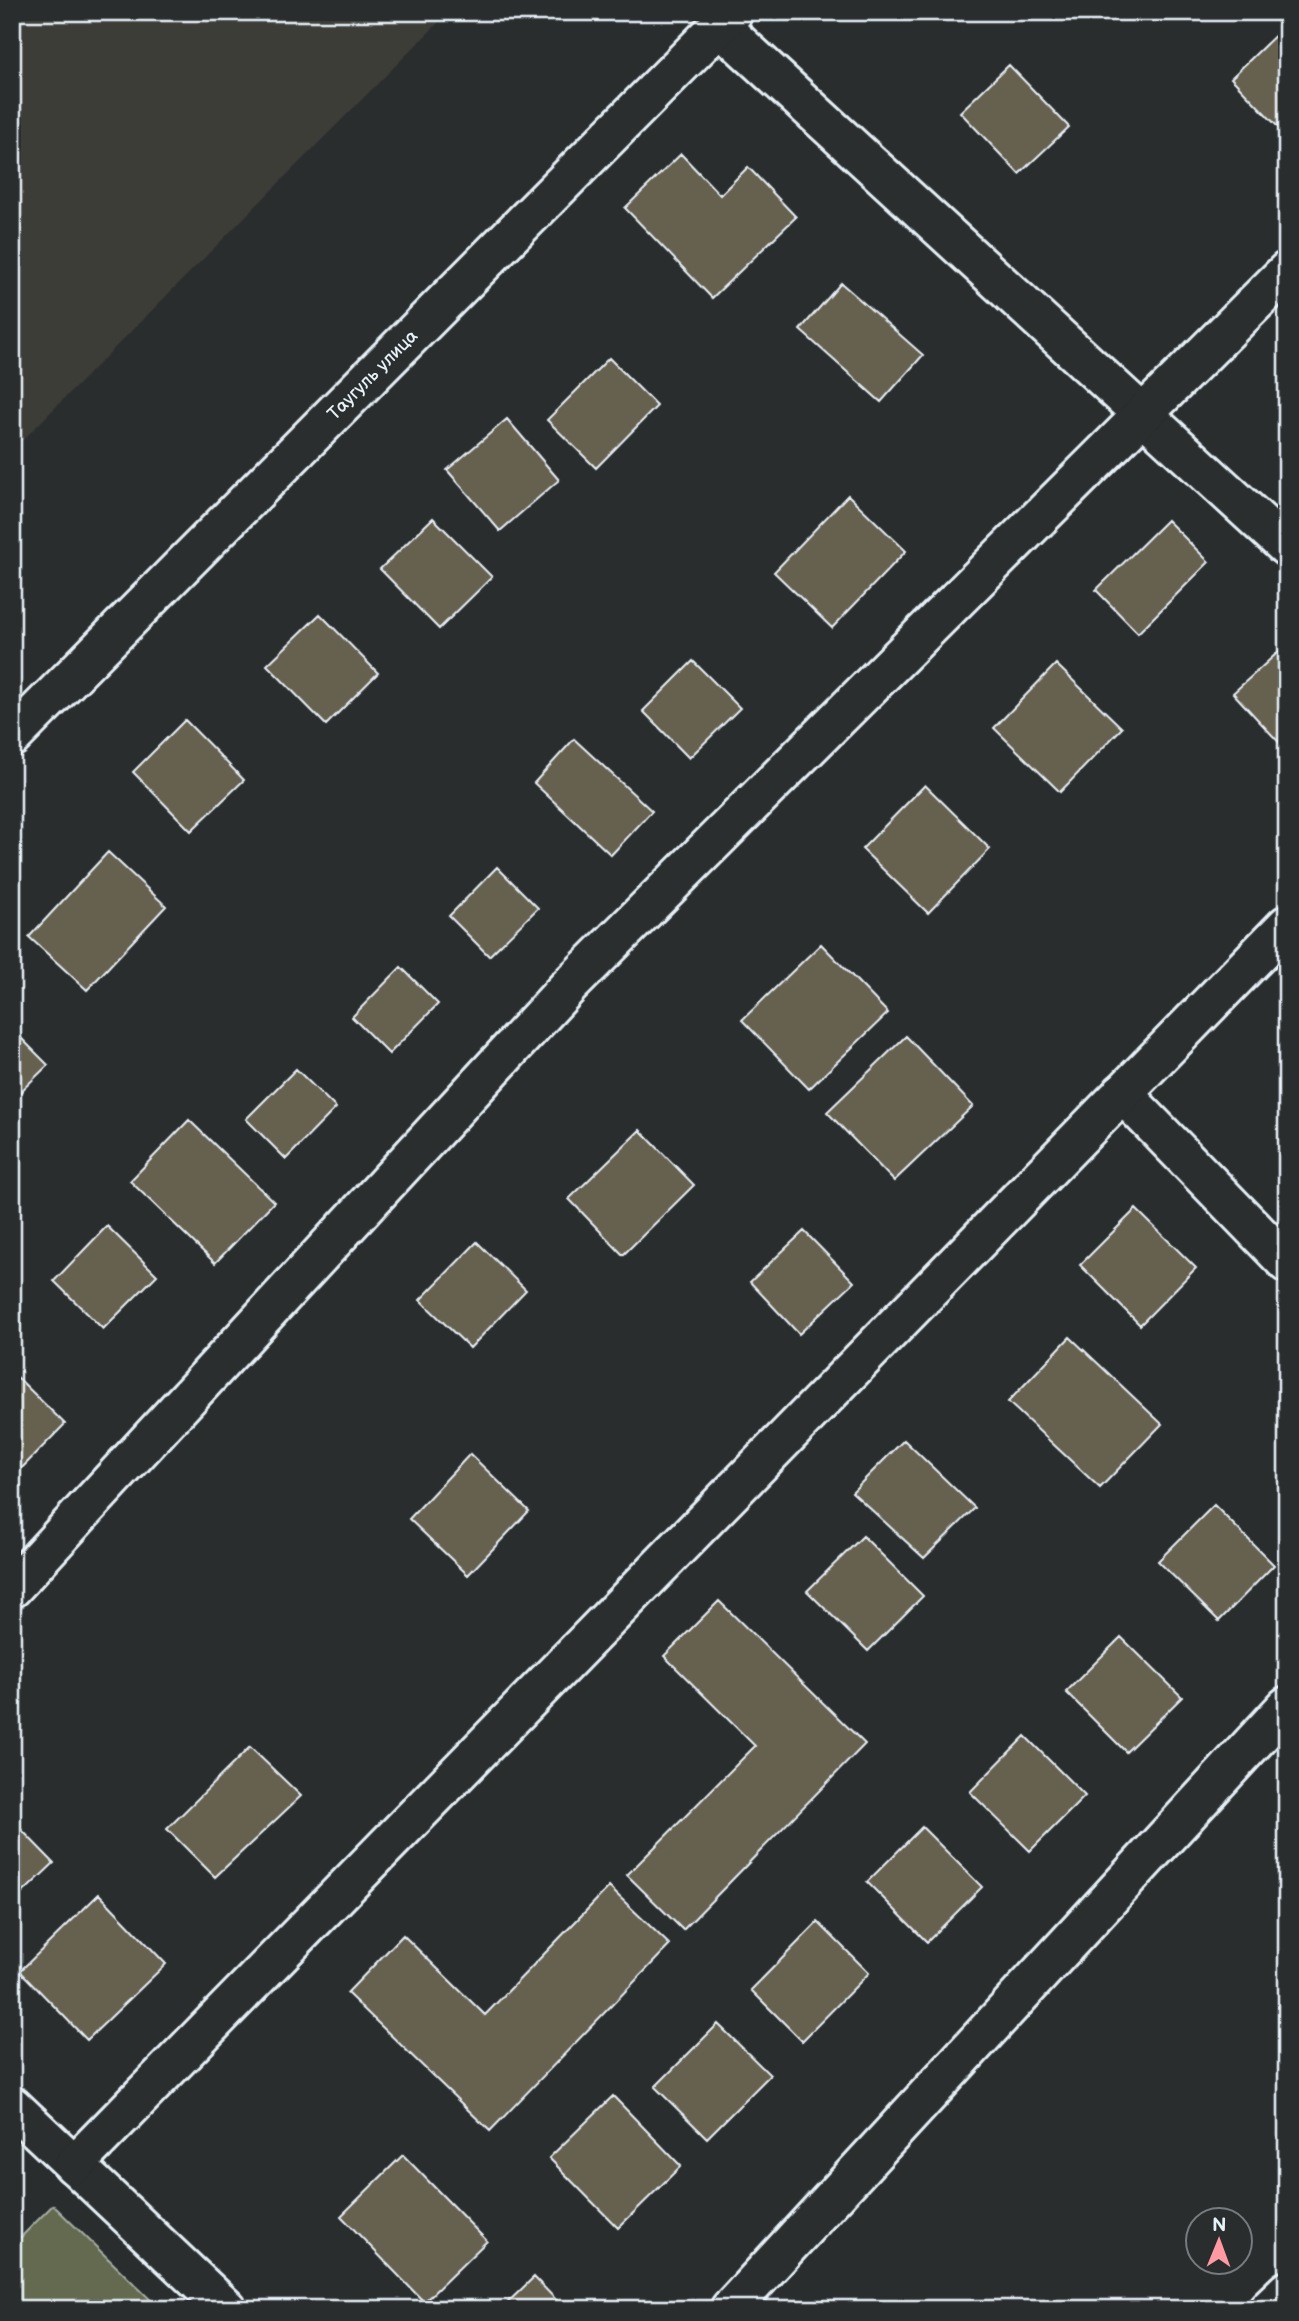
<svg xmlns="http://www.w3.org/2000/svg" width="1299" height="2321" viewBox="0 0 1299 2321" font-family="'Balsamiq Sans',sans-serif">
	<rect width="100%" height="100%" fill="#2a2d2e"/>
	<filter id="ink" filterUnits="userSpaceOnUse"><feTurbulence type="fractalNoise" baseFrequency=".0143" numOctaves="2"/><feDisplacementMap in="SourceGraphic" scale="14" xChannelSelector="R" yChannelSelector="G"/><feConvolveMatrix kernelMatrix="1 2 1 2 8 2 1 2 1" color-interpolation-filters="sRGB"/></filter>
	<g filter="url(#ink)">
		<path fill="#3c3c38" d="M12,12H449L12,451Z"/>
		<path fill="#646b50" stroke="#a6aea4" stroke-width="2" d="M53,2205L160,2309H12V2246Z"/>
		<path fill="#66604f" stroke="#e8f1f8" stroke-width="2" d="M1287,24V124L1281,130L1231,78Z
			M1009,65L1069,127L1019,174L960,112Z
			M681,154L720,195L748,167L796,217L712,298L625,208Z
			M841,283L923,355L881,402L800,330Z
			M609,358L657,406L596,468L547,420Z
			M507,419L559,480L500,531L447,470Z
			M848,495L906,551L832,628L774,572Z
			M433,518L492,577L439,629L380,569Z
			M1167,520L1209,562L1138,633L1096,590Z
			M320,614L378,673L326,725L267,665Z
			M1287,644V751L1233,693Z
			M693,661L740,708L689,758L643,711Z
			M1056,664L1122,728L1060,792L994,728Z
			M185,720L244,780L191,831L133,772Z
			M574,739L652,811L611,855L534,783Z
			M925,785L990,849L928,913L862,849Z
			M108,852L166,906L87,990L29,937Z
			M497,867L538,908L489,956L449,916Z
			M821,944L888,1013L809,1089L742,1020Z
			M401,967L438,1004L389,1054L352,1017Z
			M12,1029L48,1065L12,1100Z
			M906,1036L973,1106L894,1181L827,1112Z
			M296,1069L336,1108L286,1159L246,1119Z
			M189,1120L274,1202L215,1263L130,1181Z
			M640,1130L694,1185L623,1255L569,1199Z
			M1136,1209L1196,1268L1140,1325L1080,1265Z
			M107,1226L157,1275L103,1329L54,1281Z
			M804,1231L854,1282L799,1334L750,1282Z
			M477,1242L526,1290L470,1348L420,1300Z
			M1070,1337L1162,1424L1100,1488L1008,1402Z
			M16,1376L65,1424L12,1478V1379Z
			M904,1440L975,1508L924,1558L852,1492Z
			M470,1454L529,1511L468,1575L409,1519Z
			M1214,1505L1274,1565L1219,1621L1158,1561Z
			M863,1536L923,1596L868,1651L807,1591Z
			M719,1601L865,1744L683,1930L627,1875L755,1746L664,1656Z
			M1121,1637L1182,1697L1126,1752L1066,1692Z
			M1025,1736L1085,1796L1030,1851L970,1792Z
			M250,1747L301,1796L215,1877L167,1829Z
			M12,1820L54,1863L12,1903Z
			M922,1827L982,1887L927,1942L867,1882Z
			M609,1887L670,1945L490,2131L347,1993L403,1935L485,2015Z
			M99,1894L166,1964L87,2040L20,1971Z
			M818,1922L869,1973L802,2041L751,1990Z
			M718,2024L770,2075L707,2138L655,2087Z
			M613,2096L681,2166L618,2228L549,2158Z
			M403,2155L487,2241L424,2302L341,2216Z
			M534,2277L565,2309H501Z"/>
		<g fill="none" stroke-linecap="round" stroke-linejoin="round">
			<defs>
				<g id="minor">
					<path d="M720,26L1287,547"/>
					<path id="s1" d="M12,737L733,12"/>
					<path d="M1122,1093L1287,1263"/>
					<path d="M12,1588L569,986L1287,271"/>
					<path d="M12,2106L227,2309"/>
					<path d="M74,2165L1287,925"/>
					<path d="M730,2309L1287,1706"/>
					<path d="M1268,2309L1287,2291"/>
				</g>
			</defs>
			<use href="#minor" stroke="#e8f1f8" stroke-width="44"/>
			<use href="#minor" stroke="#2a2d2e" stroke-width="38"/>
		</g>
	</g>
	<g text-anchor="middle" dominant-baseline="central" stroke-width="7" stroke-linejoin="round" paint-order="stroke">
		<g font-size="18" fill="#e8f1f8" stroke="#2a2d2e">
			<text stroke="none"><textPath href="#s1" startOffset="511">Таугуль улица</textPath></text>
		</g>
	</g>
	<rect width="1299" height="2321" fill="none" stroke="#2a2d2e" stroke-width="42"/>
	<rect x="21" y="21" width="1257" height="2279" fill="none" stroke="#e8f1f8" stroke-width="2.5" filter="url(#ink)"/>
	<g transform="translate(1219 2241) rotate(1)"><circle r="33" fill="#2a2d2e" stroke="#767b7f" stroke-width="2"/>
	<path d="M0-5L12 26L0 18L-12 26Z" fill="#ff9aa2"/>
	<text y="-10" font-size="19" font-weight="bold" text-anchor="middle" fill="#e8f1f8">N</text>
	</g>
</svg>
